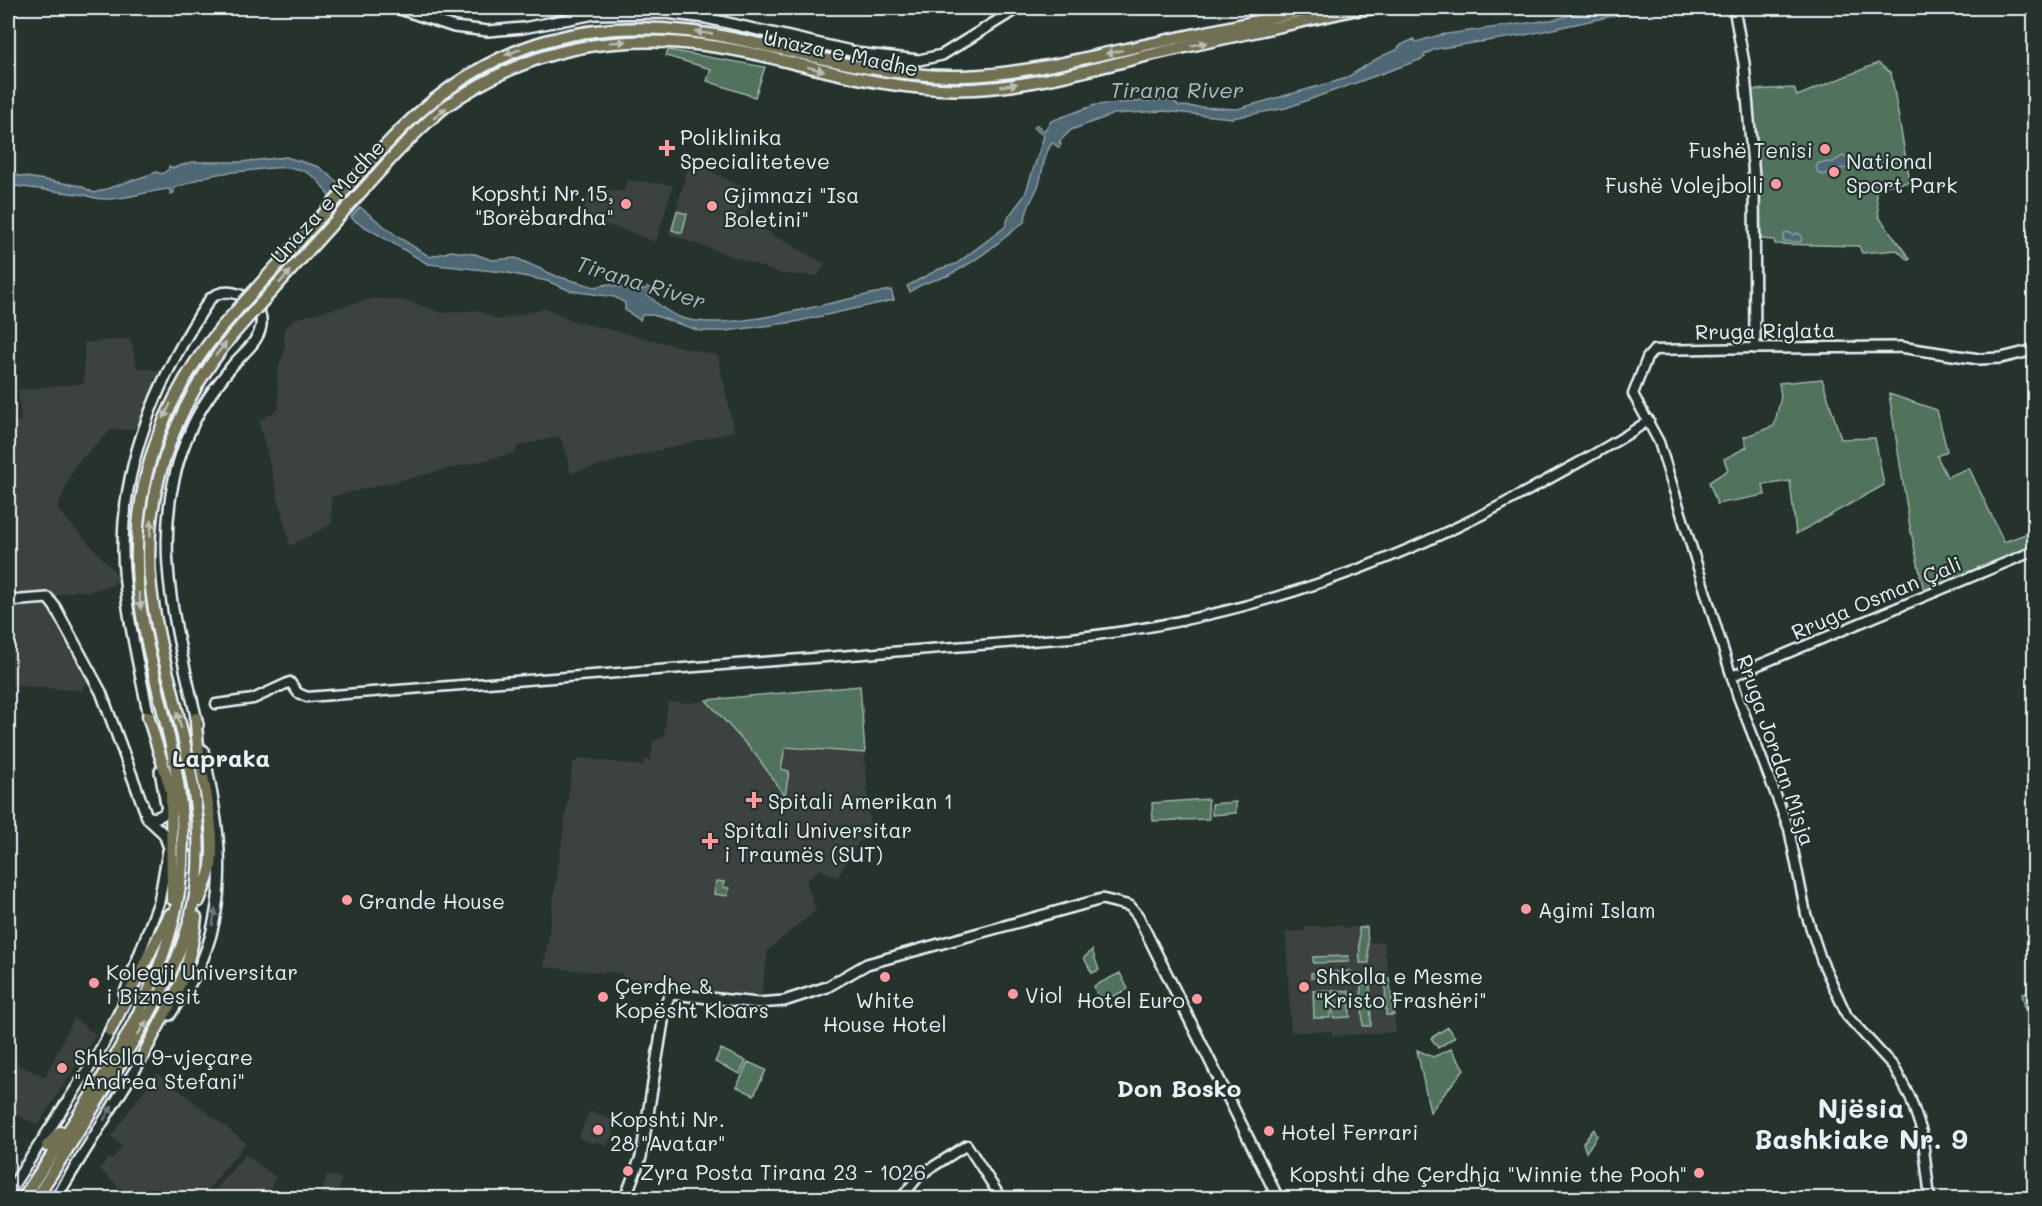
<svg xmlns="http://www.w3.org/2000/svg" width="2042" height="1206" viewBox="0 0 2042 1206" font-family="Mali,sans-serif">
	<rect width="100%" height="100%" fill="#26332d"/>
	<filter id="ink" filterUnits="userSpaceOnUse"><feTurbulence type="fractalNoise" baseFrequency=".0167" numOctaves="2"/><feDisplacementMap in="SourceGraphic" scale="12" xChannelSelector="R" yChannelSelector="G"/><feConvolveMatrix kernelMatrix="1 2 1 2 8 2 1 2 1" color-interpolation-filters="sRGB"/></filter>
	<g filter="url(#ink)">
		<path fill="#3b4241" d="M690,160L752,193L745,219L825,264L818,276L782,274L669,234Z
			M627,180L673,185L656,242L622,229L582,220L589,189L624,191Z
			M375,298L408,301L442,313L477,310L499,320L546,308L570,320L718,356L734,431L571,473L560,436L518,446L514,453L331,497L332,524L290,546L259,421L279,409L277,374L285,348L284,330L295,319Z
			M130,338L137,367L166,372L142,429L111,430L74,466L57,509L121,578L113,585L86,592L78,590L48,598L92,682L82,686L84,691L8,685V423L21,421L18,390L84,383V343Z
			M860,686L871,840L859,841L837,878L820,869L806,881L816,910L768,950L761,997L623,978V974L605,971L604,973L544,967L573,763L581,758L643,766L644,760H651L653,741L664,737L668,702L688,703Z
			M1343,925V928L1367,927L1368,943L1384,942L1396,1032L1332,1036V1031L1291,1032L1286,932L1305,931V927Z
			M74,1018L96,1035L38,1125L8,1111V1060L45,1077Z
			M157,1073L246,1143L201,1198H132L99,1169L109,1158L112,1160L122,1146L111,1136Z
			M590,1111L617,1123L607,1146L596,1141L594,1144L578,1137Z
			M245,1154L276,1177L265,1198H209Z
			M327,1175L341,1178L338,1198L321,1197Z"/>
		<path fill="#51725c" stroke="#9cb2aa" stroke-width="1.5" d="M668,50L765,67L755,97L707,81L711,69L666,56Z
			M1878,63L1891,73L1910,182L1875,187L1879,217L1910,259L1908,260L1897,250L1862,253L1859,246L1775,244L1774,240L1761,239L1759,157L1751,90L1794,88L1797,96Z
			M677,211L687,214L682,233L672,230Z
			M1822,379L1841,439L1875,438L1884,485L1796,534L1790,481L1763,485L1765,495L1717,504L1709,482L1728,470L1724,459L1747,447L1744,437L1774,426L1781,397L1779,383Z
			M1889,394L1937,410L1947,451L1937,456L1947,477L1969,468L2004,542L2033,531L2034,549L1925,596L1910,527Z
			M860,686L865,753L785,747L781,769L789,771L785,796L756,755L706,700Z
			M1208,799L1209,819L1153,821L1152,803Z
			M1236,802V813L1212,815V804Z
			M716,881L724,882L723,887L729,888L728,896L714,894Z
			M1367,927L1369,963H1360L1359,928Z
			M1092,950L1099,970L1092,973L1084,958Z
			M1348,956L1349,962L1313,963V957Z
			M1351,971V977L1311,978V973Z
			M1120,973L1128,989L1101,1002L1094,986Z
			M1385,978H1389L1394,1015H1386Z
			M1370,984L1371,1026H1363L1361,985Z
			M1329,990L1330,1018H1314L1313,991Z
			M1332,990L1349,991L1350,1017L1333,1018Z
			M2034,990V1025L2028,1021L2022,994Z
			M1448,1027L1455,1037L1438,1048L1431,1038Z
			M721,1049L746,1061L740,1074L715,1062Z
			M1451,1049L1464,1069L1430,1112L1417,1050L1433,1057Z
			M748,1062L766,1070L754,1095L737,1087Z
			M1594,1129L1597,1136L1586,1152L1583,1143Z"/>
		<path fill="#4f6874" stroke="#8c9fa9" stroke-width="1.5" d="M1593,8H1649L1525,35L1435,49L1424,55L1425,57L1422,59L1286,108L1232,118L1164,111L1114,114L1071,130L1059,142L1061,144L1059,148L1053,143L1050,146C1043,158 1043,171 1039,184C1034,197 1026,207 1025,221C1000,241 978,261 949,275C936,281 921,282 910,292L907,286L939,269L956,264L1005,227L1009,216L1025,195L1044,136L1034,128L1037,125L1044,131L1051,121L1095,105L1170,99L1179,106L1237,109L1344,79C1363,69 1376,56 1397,50L1399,46L1414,39L1416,42L1440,35L1557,19Z
			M1843,156L1850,160L1848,168L1834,169L1824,175L1818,173L1816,167L1819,163L1833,162Z
			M286,157L319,167L340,184L329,197C312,163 286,165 254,170C239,172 223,172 208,176C196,179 185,185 174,188V193L170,194V189C141,191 112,206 85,195L8,185V174L81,186L94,193L157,172L162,174L169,169V166L173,168L192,162H241Z
			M360,207L398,237L430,257L451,251L475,254L492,260L516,258L556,276L595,287L608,284L635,291L646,289L647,287L651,288L648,295C658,305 669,314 682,318C731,334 838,299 891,290L894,300L795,322L726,331H700L653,315H642L640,320L625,310V303L615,297L571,291L547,281L503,272L428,264L355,221L351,217Z
			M1788,232L1793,235L1798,233L1802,236L1801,242L1783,241L1784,234Z"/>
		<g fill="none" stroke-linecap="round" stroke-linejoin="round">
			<path stroke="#43504b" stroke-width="10" stroke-dasharray="10 5" stroke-linecap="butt" d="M8,1174L47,1146
				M57,1198L68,1161"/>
			<defs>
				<path id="tertiary" d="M1755,348L1654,350L1647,358L1633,394L1659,442L1738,697L1789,829L1806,914L1821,959L1847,1016L1894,1067L1910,1097L1922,1132L1930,1198
					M1732,676L2034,551
					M216,704L253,699L290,682L298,693L307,697L1071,638C1242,620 1398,565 1547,480C1581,461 1617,443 1649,420
					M901,1198L920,1175L967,1145L1001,1198"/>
				<path id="secondary" d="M397,8L454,27L488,31L523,28L595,14L665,13L706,18L864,54L919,60L942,55L1018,8
					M1734,8L1744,63L1754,177L1755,348L1900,347L1979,359L2001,358L2034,350
					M8,601L48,598L55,607L101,692L148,819L164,834L168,845
					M150,722C139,666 124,608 123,550C122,459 160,374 210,299C221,289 236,291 248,299C258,306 264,317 260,330C256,344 241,355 232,366C216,386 200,407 190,431C146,529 175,625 198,725
					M160,771L167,810
					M146,815C154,820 165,817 167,807
					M124,995L159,902L168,851
					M170,1015C178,1001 189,987 197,972C232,899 220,826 203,750
					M8,1193L97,1056L113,1025
					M56,1198L146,1052
					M625,1198L641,1157L666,1003L671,994L758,1003L784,1001L827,987L867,964L1102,899L1130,906L1138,916L1278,1198"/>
				<path id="trunk" d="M1357,10L1376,8
					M385,146C485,37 599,9 741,40C815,56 887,78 963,76C1018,75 1074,60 1127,49C1190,35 1252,23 1314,8
					M397,152C412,137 428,120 445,107C542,37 646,29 760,55C832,72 900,93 975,89C1035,86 1095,68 1154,54C1223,38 1293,24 1362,8
					M148,716L171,791L172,899
					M196,718C196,767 217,816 211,866C209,878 203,889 199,901
					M110,1031L170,914
					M143,1056C169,1002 190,981 196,917
					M47,1146L60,1132
					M23,1198C84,1105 162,1004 179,892C194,792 160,716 143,622C122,506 156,397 236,311
					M36,1198C66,1152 96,1105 124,1057C158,1001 189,948 197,882C204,817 187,753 172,689C162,653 153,615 150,577C143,482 182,390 245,321"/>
			</defs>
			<use href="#tertiary" stroke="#e8f1f8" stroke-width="13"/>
			<use href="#secondary" stroke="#e8f1f8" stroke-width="14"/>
			<use href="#trunk" stroke="#e8f1f8" stroke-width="15"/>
			<use href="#tertiary" stroke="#26332d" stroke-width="8"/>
			<use href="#secondary" stroke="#26332d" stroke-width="9"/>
			<use href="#trunk" stroke="#716f52" stroke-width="10"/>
			<defs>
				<path id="trunk-bridge" d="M236,311L385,146
					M245,321L397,152"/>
			</defs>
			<use href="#trunk-bridge" stroke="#e8f1f8" stroke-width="15" stroke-linecap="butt"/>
			<use href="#trunk-bridge" stroke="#716f52" stroke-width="10"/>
		</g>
		<defs><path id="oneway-solid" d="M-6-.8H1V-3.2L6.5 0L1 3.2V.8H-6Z" transform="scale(1.5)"/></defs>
		<g fill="#b8bdb6">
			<use href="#oneway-solid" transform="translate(704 33) rotate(-171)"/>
			<use href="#oneway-solid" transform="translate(618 42) rotate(-4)"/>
			<use href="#oneway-solid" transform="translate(1199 44) rotate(-12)"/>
			<use href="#oneway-solid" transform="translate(513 52) rotate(159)"/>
			<use href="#oneway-solid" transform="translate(1114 52) rotate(168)"/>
			<use href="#oneway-solid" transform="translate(816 69) rotate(14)"/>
			<use href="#oneway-solid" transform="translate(1009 85) rotate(-9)"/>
			<use href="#oneway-solid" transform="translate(440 113) rotate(-40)"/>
			<use href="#oneway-solid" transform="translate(285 277) rotate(-48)"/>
			<use href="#oneway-solid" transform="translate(221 349) rotate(-51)"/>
			<use href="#oneway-solid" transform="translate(167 411) rotate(115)"/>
			<use href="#oneway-solid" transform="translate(151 528) rotate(-84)"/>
			<use href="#oneway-solid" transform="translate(140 601) rotate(82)"/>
			<use href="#oneway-solid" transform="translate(179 720) rotate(-104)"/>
			<use href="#oneway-solid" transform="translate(142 1028) rotate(-58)"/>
		</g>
		<g fill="#6a7674">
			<use href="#oneway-solid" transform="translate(214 917) rotate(-80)"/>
			<use href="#oneway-solid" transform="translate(108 1113) rotate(-59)"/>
		</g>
	</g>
	<g fill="#ff9aa2" stroke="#26332d" stroke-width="2">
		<path d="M664 139h6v6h6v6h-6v6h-6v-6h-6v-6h6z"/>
		<circle cx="1825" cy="149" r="6"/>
		<circle cx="1834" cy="172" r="6"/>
		<circle cx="1776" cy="184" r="6"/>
		<circle cx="626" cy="204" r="6"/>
		<circle cx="712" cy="206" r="6"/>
		<path d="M751 791h6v6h6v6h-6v6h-6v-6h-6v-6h6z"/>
		<path d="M707 832h6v6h6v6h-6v6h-6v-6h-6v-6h6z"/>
		<circle cx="347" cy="900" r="6"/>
		<circle cx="1526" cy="909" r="6"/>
		<circle cx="885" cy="977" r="6"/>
		<circle cx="94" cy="983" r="6"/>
		<circle cx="1304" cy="987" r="6"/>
		<circle cx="1013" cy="994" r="6"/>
		<circle cx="603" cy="997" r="6"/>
		<circle cx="1197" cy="999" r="6"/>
		<circle cx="62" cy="1068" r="6"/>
		<circle cx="598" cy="1130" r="6"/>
		<circle cx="1269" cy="1131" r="6"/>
		<circle cx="628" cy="1171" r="6"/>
		<circle cx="1699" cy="1173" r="6"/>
	</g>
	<g text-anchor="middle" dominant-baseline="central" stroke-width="4.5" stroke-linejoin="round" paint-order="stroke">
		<g font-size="21" fill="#e8f1f8" stroke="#26332d">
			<text transform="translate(841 52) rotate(12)">Unaza e Madhe</text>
			<text transform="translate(327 201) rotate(-48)">Unaza e Madhe</text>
			<text transform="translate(1765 330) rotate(-1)">Rruga Riglata</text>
			<text transform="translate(1876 597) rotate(-23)">Rruga Osman Çali</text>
			<text transform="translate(1777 750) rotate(71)">Rruga Jordan Misja</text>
		</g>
		<g font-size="21" fill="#e8f1f8" stroke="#26332d" text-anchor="start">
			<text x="680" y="136">Poliklinika<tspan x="680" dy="24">Specialiteteve</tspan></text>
			<text x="1813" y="149" text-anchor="end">Fushë Tenisi</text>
			<text x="1846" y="160">National<tspan x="1846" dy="24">Sport Park</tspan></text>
			<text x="1764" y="184" text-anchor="end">Fushë Volejbolli</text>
			<text x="614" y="192" text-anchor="end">Kopshti Nr.15,<tspan x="614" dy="24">"Borëbardha"</tspan></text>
			<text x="724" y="194">Gjimnazi "Isa<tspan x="724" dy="24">Boletini"</tspan></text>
			<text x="768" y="800">Spitali Amerikan 1</text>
			<text x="724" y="829">Spitali Universitar<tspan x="724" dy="24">i Traumës (SUT)</tspan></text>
			<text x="359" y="900">Grande House</text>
			<text x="1538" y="909">Agimi Islam</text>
			<text x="106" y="971">Kolegji Universitar<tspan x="106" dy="24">i Biznesit</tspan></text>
			<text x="1316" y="975">Shkolla e Mesme<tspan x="1316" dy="24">"Kristo Frashëri"</tspan></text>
			<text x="615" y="985">Çerdhe &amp;<tspan x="615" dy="24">Kopësht Kloars</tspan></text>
			<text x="1025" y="994">Viol</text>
			<text x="885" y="999" text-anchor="middle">White<tspan x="885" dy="24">House Hotel</tspan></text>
			<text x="1185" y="999" text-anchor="end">Hotel Euro</text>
			<text x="74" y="1056">Shkolla 9-vjeçare<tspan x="74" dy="24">"Andrea Stefani"</tspan></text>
			<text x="610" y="1118">Kopshti Nr.<tspan x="610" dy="24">28 "Avatar"</tspan></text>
			<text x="1281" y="1131">Hotel Ferrari</text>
			<text x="640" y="1171">Zyra Posta Tirana 23 - 1026</text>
			<text x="1687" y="1173" text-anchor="end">Kopshti dhe Çerdhja "Winnie the Pooh"</text>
		</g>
		<g font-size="22" font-style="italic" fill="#abbac3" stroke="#26332d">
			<text x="1177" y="89">Tirana River</text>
			<text transform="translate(641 282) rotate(17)">Tirana River</text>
		</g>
		<g font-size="24" font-weight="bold" fill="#e8f1f8" stroke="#26332d">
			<text x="221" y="757">Lapraka</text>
			<text x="1179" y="1087">Don Bosko</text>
		</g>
		<g font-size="27" font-weight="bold" fill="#e8f1f8" stroke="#26332d">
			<text x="1861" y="1107">Njësia<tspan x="1861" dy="31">Bashkiake Nr. 9</tspan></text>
		</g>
	</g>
	<rect width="2042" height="1206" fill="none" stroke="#26332d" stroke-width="30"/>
	<rect x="15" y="15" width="2012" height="1176" fill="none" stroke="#e8f1f8" stroke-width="2" filter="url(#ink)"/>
</svg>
